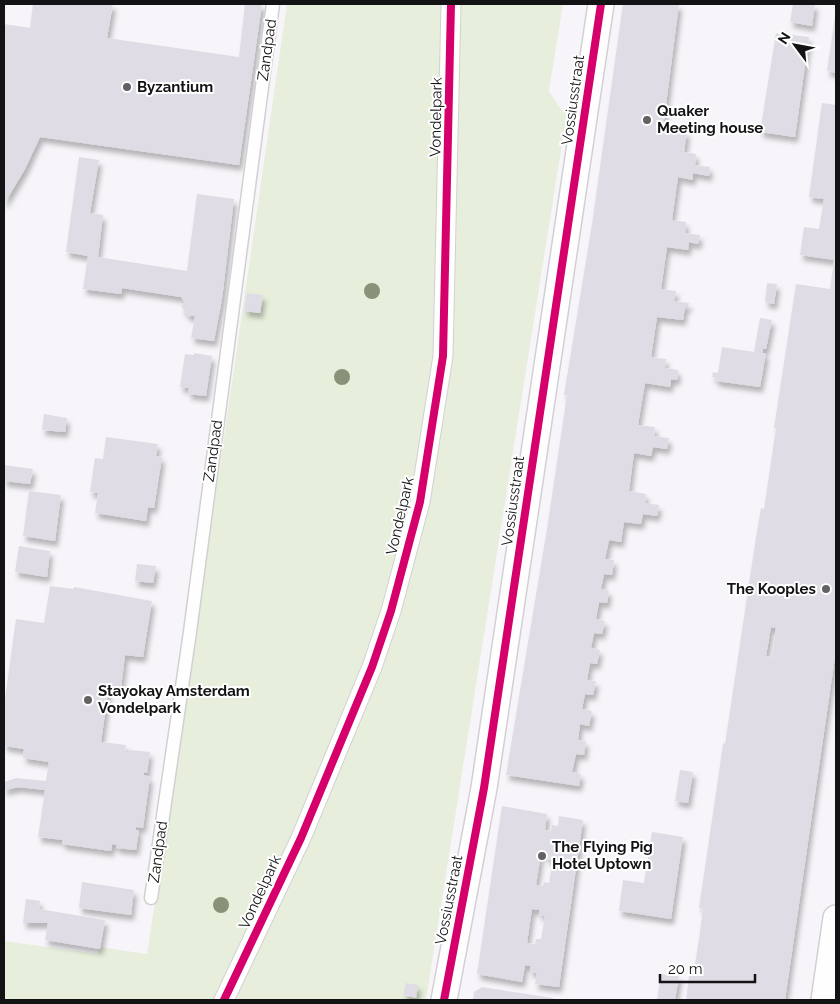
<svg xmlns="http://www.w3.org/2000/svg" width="840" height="1004" viewBox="0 0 840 1004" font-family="Raleway,sans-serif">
	<defs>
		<filter id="shadow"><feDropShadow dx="3" dy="5.5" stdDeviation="2.5" flood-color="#0004"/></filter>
	</defs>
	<rect width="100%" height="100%" fill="#f7f5f9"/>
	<path fill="#e7efdc" d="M287,4H563L549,91L562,111L567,112L426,1000H4V941L98,954L99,947L147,954L177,760Z"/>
	<path fill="#e0dce5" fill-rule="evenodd" filter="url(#shadow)" d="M33,4H113L107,38L239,57L245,4H262L239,165L40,137L25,169L4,204V24L30,28Z
		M623,4H679L663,128L687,132L684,152L696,154L695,165L710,167L709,176L693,173V180L678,177L672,220L686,222L685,233L700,235L698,244L689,242L688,250L667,247L661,289L676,291L674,301L689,303L688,307H685L683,320L657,317L651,357L666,359L665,368L678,370L677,380L671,379L670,387L645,383L638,425L655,427L654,436L669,438L667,449L653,447L651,456L634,453L629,491L646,494L645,503L659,505L657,516L643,514L641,524L624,522L621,542L609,540L605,559L614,560L612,575L604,574L601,589L609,591L607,603L599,602L596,619L605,621L602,634L594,633L591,648L600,650L597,664L590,663L587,680L596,681L593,695L585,694L582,709L592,711L589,726L580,724L578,740L586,741L584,755L576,754L572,772L581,774L579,786L506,775L547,529L567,395H564L592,224Z
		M793,4H815L812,26L790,22Z
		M835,16H836V73L827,71Z
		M776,33L809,37L795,137L760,132Z
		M822,103L836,105V650L785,1000H686L690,969L694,970L699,939L703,908H699L719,772L723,743L725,744L756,537L761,508L764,509L776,428H774L796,284L830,289L834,260L800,255L804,227L819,229L824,199L809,197ZM771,627L776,628L772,657L766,656Z
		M79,157L99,160L90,213L103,215L98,257L187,271L197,194L234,199L222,299L214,341L191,338L195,317L192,315L189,317L181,306L185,303L181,297L122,288L121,294L83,289L88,256L66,252Z
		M767,283L777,284L774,304L765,302Z
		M247,293L263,295L260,313L244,311Z
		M760,318L772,320L766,349H763V353H766L760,387L716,381V378L712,377L713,372L718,373L722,347L754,352Z
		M194,353L212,356L206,396L188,394L189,388L180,387L185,354L194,355Z
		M44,414L67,418L65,432L42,430Z
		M106,437L158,444L156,456L162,457L154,508L148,507L146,521L95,513L98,493L90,492L95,458L103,459Z
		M4,465L33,469L30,484L4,481Z
		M29,491L61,495L55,541L23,536Z
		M19,546L50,551L47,577L15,572Z
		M137,564L156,566L153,583L135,581Z
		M50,586L73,589L74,587L152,601L143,657L125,655L121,688L109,686L101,742L126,745L125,752L129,753V750L150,752L147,773L144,772V775L150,777L143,828L136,827V830H139L136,850L116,848L117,845L112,844L111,851L62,844L63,840L38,837L45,790L18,787L4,790V782L16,778L46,781L49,762L23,758L24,749L4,746V706L16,619L44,623Z
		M680,770L693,772L688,803L675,801Z
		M502,806L547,814L545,830L551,831L552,825L558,826L559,816L583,820L559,987L535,984L537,973L530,972L531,966L525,965L522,982L477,974ZM541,854L548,855L547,860H553L549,883L544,882L543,886L536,885ZM532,909L540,910L539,915L545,916L541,939H536L535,944L527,943Z
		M652,832L683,837L671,919L619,911L623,880L644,883Z
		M82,882L134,890L131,915L79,908Z
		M26,899L40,901L39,909L105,920L100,949L45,940L48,923H23Z
		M661,974L679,976L675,1000H657Z
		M406,983L418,985L416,998L403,995Z
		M482,987L553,998L554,1000H473L474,992Z"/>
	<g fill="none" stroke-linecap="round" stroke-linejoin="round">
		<defs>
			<path id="service" d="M151,898L190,632L273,4"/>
			<path id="pedestrian" d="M224,1000L301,838L372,667L391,611L420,502L443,356L451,4"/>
			<path id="minor" d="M444,1000L484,788L601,4
				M824,1000L836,918"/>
		</defs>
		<use href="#service" stroke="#d2d0d3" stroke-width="15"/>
		<use href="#pedestrian" stroke="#d2d0d3" stroke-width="21"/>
		<use href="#minor" stroke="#d2d0d3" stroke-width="28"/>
		<use href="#service" stroke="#fefefe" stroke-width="12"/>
		<use href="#pedestrian" stroke="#fefefe" stroke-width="19"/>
		<use href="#minor" stroke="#fefefe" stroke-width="25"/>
		<defs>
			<path id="cycleway" d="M224,1000L301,838L372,667L391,611L420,502L443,356L451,4
				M444,1000L484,788L601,4"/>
		</defs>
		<use href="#cycleway" stroke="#fff" stroke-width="11"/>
		<use href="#cycleway" stroke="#d6006c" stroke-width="8"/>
	</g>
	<g fill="#899178">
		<circle cx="372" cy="291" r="8"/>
		<circle cx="342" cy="377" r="8"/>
		<circle cx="221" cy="905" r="8"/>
	</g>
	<g fill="#636164" stroke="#fff" stroke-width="2">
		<circle cx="127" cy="87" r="5"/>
		<circle cx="647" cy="120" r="5"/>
		<circle cx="826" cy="589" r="5"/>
		<circle cx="88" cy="700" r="5"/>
		<circle cx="542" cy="856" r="5"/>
	</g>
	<g text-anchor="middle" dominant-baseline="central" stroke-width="4" stroke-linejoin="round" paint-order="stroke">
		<g font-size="15" fill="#131214" stroke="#fff">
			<text transform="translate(267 50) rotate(-82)">Zandpad</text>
			<text transform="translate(573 100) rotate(-82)">Vossiusstraat</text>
			<text transform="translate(436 117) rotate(-89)">Vondelpark</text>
			<text transform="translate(213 451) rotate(-82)">Zandpad</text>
			<text transform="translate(513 501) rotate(-82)">Vossiusstraat</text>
			<text transform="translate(400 516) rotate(-77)">Vondelpark</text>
			<text transform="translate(158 852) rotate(-82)">Zandpad</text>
			<text transform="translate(260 892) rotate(-65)">Vondelpark</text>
			<text transform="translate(449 900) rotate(-79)">Vossiusstraat</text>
		</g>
		<g font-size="15" font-weight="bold" fill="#131214" stroke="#fff" text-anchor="start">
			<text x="137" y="87">Byzantium</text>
			<text x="657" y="111">Quaker<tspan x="657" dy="17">Meeting house</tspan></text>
			<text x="816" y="589" text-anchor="end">The Kooples</text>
			<text x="98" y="691">Stayokay Amsterdam<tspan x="98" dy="17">Vondelpark</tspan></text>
			<text x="552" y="847">The Flying Pig<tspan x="552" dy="17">Hotel Uptown</tspan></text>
		</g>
	</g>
	<rect width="840" height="1004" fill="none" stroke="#131214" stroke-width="10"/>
	<g transform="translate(795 45) rotate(302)" stroke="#ffffff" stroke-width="4" paint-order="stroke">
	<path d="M0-4L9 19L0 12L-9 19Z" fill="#131214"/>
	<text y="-8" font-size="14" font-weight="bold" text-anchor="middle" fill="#131214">N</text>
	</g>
	<path d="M660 974v8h95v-8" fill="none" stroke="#131214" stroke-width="2.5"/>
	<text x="668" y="974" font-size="15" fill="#131214" stroke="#ffffff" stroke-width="4" paint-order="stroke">20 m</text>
</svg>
